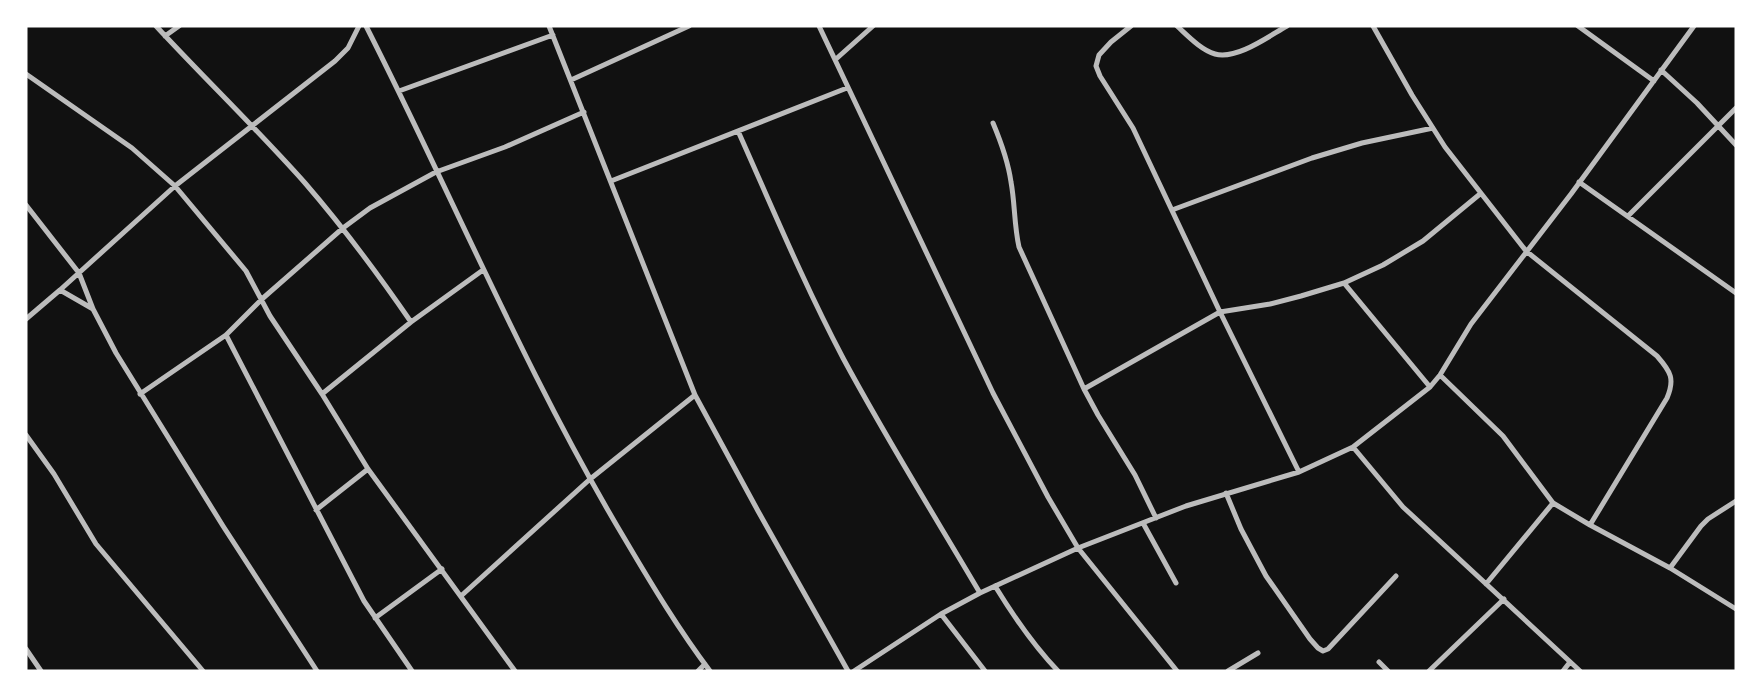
<svg xmlns="http://www.w3.org/2000/svg" width="1762" height="697" viewBox="0 0 1762 697" font-family="'Exo 2',sans-serif">
	<rect width="100%" height="100%" fill="#111"/>
	<g fill="none" stroke-linecap="round" stroke-linejoin="round">
		<path stroke="#bcbcbc" stroke-width="5" d="M156,26C205,79 257,129 305,183C343,227 378,274 411,322
			M366,26C453,197 527,376 626,541C652,585 679,630 710,671
			M549,26L695,395L758,511L848,671
			M819,26L993,393L1048,497L1078,548L1177,671
			M1131,26L1111,42L1099,55L1096,66L1100,76L1133,128L1220,312L1299,472
			M1177,26C1188,36 1201,50 1215,54C1237,60 1269,36 1287,26
			M1373,26L1412,95L1445,147L1526,251L1657,356C1671,372 1675,379 1667,398L1590,525
			M1578,26L1654,81
			M165,36L179,26
			M836,59L873,26
			M1661,70L1697,103L1736,145
			M26,74L132,148L175,186L246,271L270,316L322,394L368,469L515,671
			M571,80L689,26
			M399,91L553,35
			M993,123C1001,142 1008,161 1011,182C1015,203 1014,225 1019,247L1084,389L1098,415L1135,475L1156,518
			M738,131C772,207 804,284 843,358C886,438 934,515 980,593
			M611,181L847,88
			M1579,182L1736,293
			M26,205L79,273L93,309L116,353L223,526L317,671
			M1172,210L1312,158L1362,143L1433,128
			M1628,216L1736,108
			M1344,283L1430,387
			M60,290L93,309
			M26,319L60,290L175,186L335,61L348,48L359,26
			M226,335L364,601L412,671
			M1440,375L1503,436L1553,503L1590,525L1670,568L1736,609
			M1084,389L1220,312L1270,304L1301,296L1344,283L1383,265L1423,241L1480,194
			M140,394L226,335L262,299L343,228L370,208L436,172L505,147L584,112
			M322,394L411,322L483,270
			M26,435L54,474L96,544L203,671
			M1353,447L1403,507L1580,671
			M1226,493L1241,529L1266,576L1310,639L1318,648L1323,651L1328,649L1396,576
			M316,510L368,469
			M1143,523L1176,583
			M1670,568L1701,526L1708,519L1736,501
			M1486,584L1553,503
			M995,586C1014,617 1033,645 1058,671
			M461,596L589,480L695,395
			M941,614L985,671
			M375,618L442,569
			M26,649L41,671
			M1379,662L1388,671
			M698,671L705,664
			M854,671L941,614L980,593L1078,548L1186,506L1299,472L1353,447L1430,387L1440,375L1471,324L1571,194L1694,26
			M1228,671L1258,653
			M1429,671L1504,599
			M1563,671L1570,662"/>
	</g>
	<rect width="1762" height="697" fill="none" stroke="#ffffff" stroke-width="55"/>
</svg>
